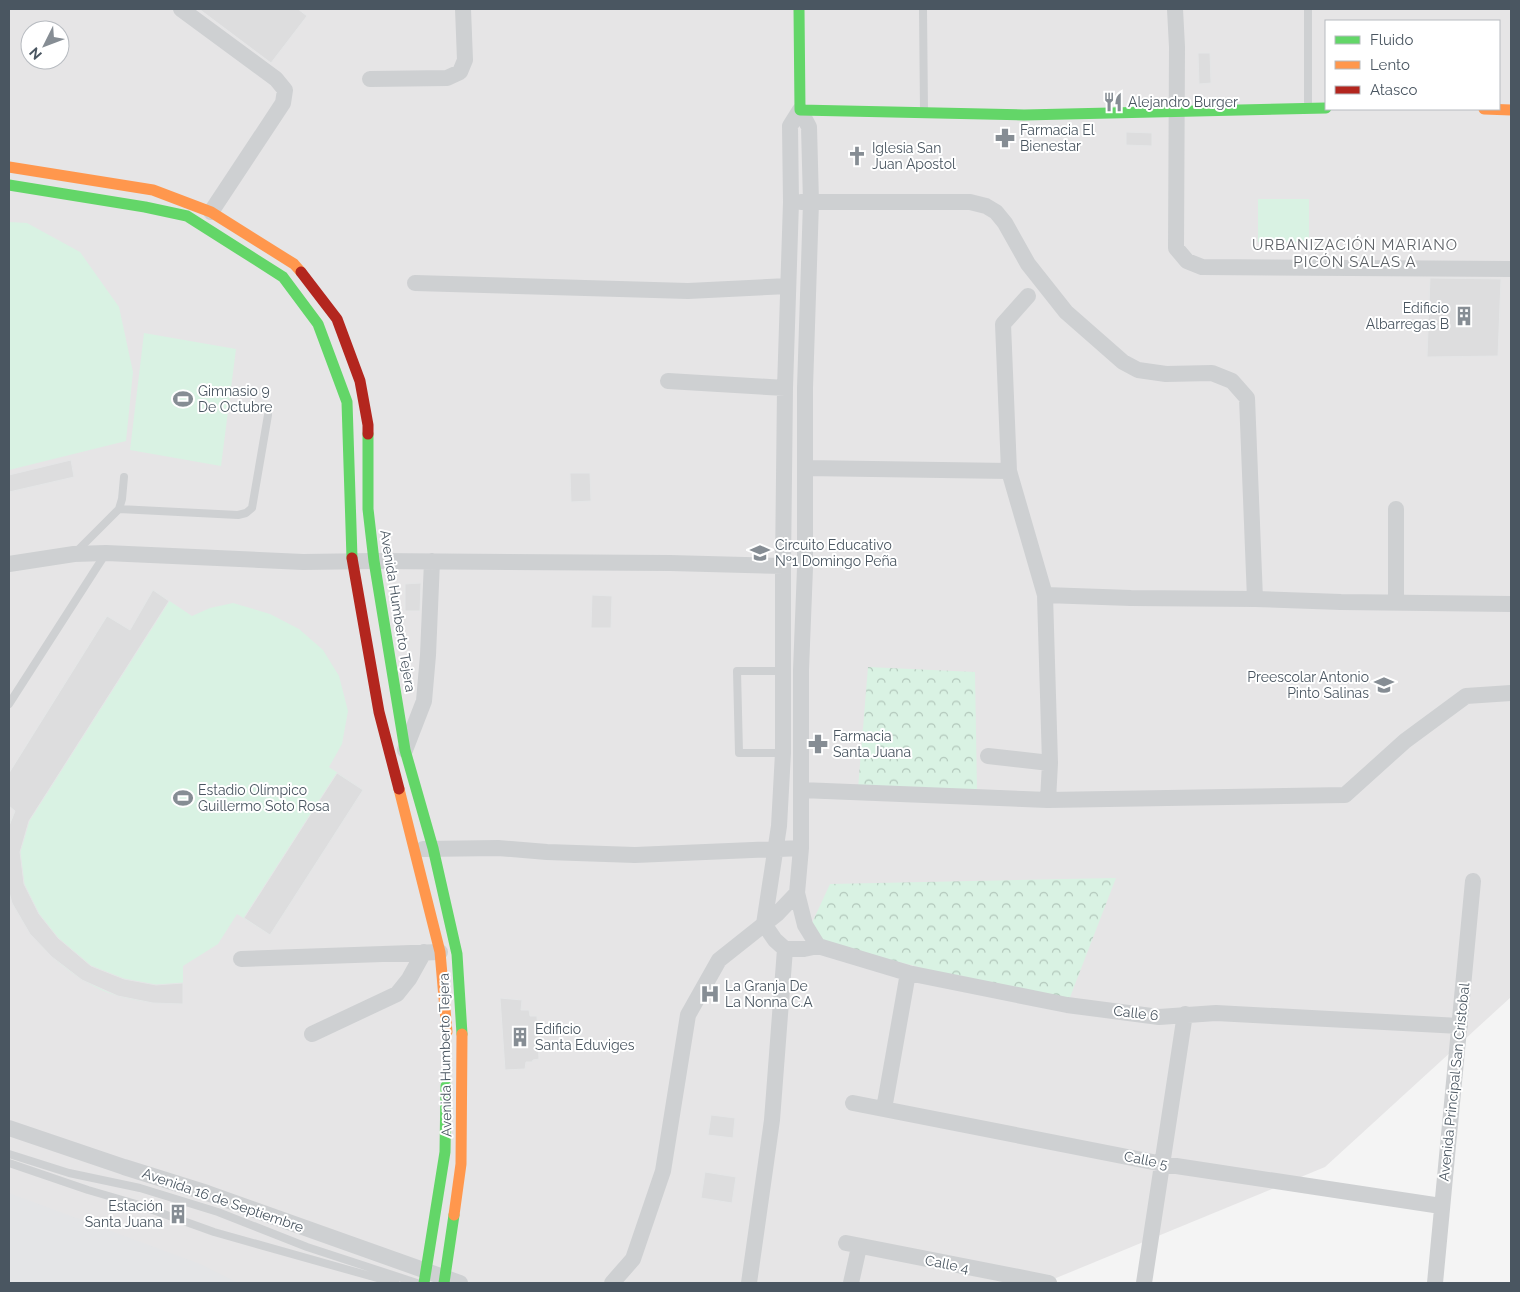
<svg xmlns="http://www.w3.org/2000/svg" width="1520" height="1292" viewBox="0 0 1520 1292" font-family="Raleway,sans-serif">
	<defs>
		<pattern id="park-crowns" width="20" height="18" patternUnits="userSpaceOnUse" patternTransform="scale(1.25)"><rect width="20" height="18" fill="#d9f2e3"/><path d="M2 6a3 3 0 1 1 6 0M12 15a3 3 0 1 1 6 0" fill="none" stroke="#b2c7bb"/></pattern>
	</defs>
	<rect width="100%" height="100%" fill="#f4f4f4"/>
	<path fill="#e6e5e6" fill-rule="evenodd" d="M9,9H1511V997L1325,1167L1044,1283H178L9,1230ZM1326,21H1499V109H1326ZM30,30H60V60H30Z"/>
	<path fill="#e4e5e7" d="M9,1193L200,1264L238,1283H9Z"/>
	<path fill="#d9f2e3" d="M1258,199H1309V242H1258Z
		M9,222L27,223L80,252L119,307L133,372L126,441L9,470Z
		M144,333L236,349L221,466L130,450Z
		M153,590L192,616L210,608L233,603L270,614L299,629L323,650L339,676L348,711L342,744L329,767L363,790L270,935L237,914L218,944L183,966V1004C161,1003 139,1002 118,996C73,983 23,938 9,892V825L15,811L9,806V773L107,616L130,630Z"/>
	<path fill="url(#park-crowns)" d="M868,667L975,672L977,792L858,789Z
		M1116,878L1067,1005L805,938L830,884Z"/>
	<path fill="#ddddde" stroke="#e5e6e7" d="M199,9H298L307,16L271,63Z
		M1198,53H1210L1211,83L1199,84Z
		M1126,132L1152,133V146L1126,145Z
		M1430,278L1501,279L1498,356L1427,357Z
		M71,460L74,477L9,492V475Z
		M570,473H590L591,501L571,502Z
		M421,583L420,611H405V584Z
		M153,590L169,601L29,821L20,852L24,884L39,914L58,938L91,966L124,979L156,985L183,983V1004L153,1003L118,996L82,980L52,957L30,934L12,903L9,892V826L15,811L9,806V773L107,616L130,630Z
		M592,595L612,596L611,628H591Z
		M337,773L363,790L270,935L244,918Z
		M500,998L522,1000L521,1010H529L530,1016H537L539,1059L533,1060L532,1062H526L525,1069L505,1070Z
		M711,1115L735,1118L733,1138L708,1135Z
		M705,1172L736,1177L732,1203L701,1198Z"/>
	<g fill="none" stroke-linecap="round" stroke-linejoin="round">
		<path stroke="#ced0d2" stroke-width="8" d="M923,9L924,112
			M1308,9V108
			M119,509L238,515L246,513L252,508L268,415
			M75,553L119,509L122,499L124,477
			M783,671H737L739,753H783
			M9,704L106,553
			M9,1154L69,1173L140,1188L218,1212L307,1247L417,1283
			M9,1163L88,1190L136,1204L214,1232L395,1283"/>
		<path stroke="#ced0d2" stroke-width="16" d="M181,9L276,79L285,90L283,103L211,212
			M1175,9L1177,47L1176,248L1187,261L1202,267L1511,269
			M370,79L447,78L460,72L465,60L463,9
			M800,110L790,126L791,202L785,388L783,566V753L779,826L764,924L775,940L785,949H804L818,946
			M800,110L809,127L811,202L805,388V568L801,670V848L797,893L805,925L818,946
			M801,202H970L986,206L996,212L1005,223L1028,264L1066,312L1123,362L1138,370L1166,374L1212,373L1232,381L1247,398L1255,599
			M415,283L688,291L788,286
			M1028,296L1003,324L1009,471L1045,595L1050,763L1048,800
			M668,381L785,388
			M805,468L1009,471
			M9,564L74,554L106,553L303,562L374,561L670,563L783,566
			M1045,595L1131,598L1255,599L1341,602L1511,604
			M1396,603V509
			M405,750L424,701L428,655L432,561
			M988,756L1050,763
			M801,790L1048,800L1345,795L1405,741L1466,696L1511,693
			M423,849L498,848L547,852L635,855L801,848
			M818,946L908,973L1067,1005L1159,1017L1216,1013L1460,1026
			M241,959L440,952
			M312,1034L397,994L409,979L424,952
			M853,1103L1163,1164L1441,1206
			M884,1109L908,973
			M9,1128L124,1167L207,1193L460,1283
			M846,1243L1049,1283
			M612,1283L633,1259L663,1171L688,1015L719,960L777,914L797,893
			M749,1283L772,1120L785,949
			M851,1283L859,1247
			M1144,1283L1185,1014
			M1435,1283L1473,881"/>
		<path stroke="#63d668" stroke-width="11" d="M799,9L800,110L1024,115L1326,108
			M9,185L145,207L187,216L283,277L318,324L347,402L352,558
			M368,434V509L374,561L405,750L433,848L457,954L462,1034
			M424,1283L445,1152L446,1086
			M444,1283L454,1215"/>
		<path stroke="#ff974d" stroke-width="11" d="M1484,109L1511,110
			M9,167L153,190L211,212L294,264L301,272
			M399,789L440,952L447,1032
			M454,1215L461,1164L462,1034"/>
		<path stroke="#b3261e" stroke-width="11" d="M301,272L337,319L360,381L368,425V434
			M352,558L379,712L399,789"/>
	</g>
	<defs>
		<symbol id="restaurant-bare" viewBox="-9 -9 18 18"><path d="M-5-6h1v4h1v-4h1v4h1v-4h1v5L-1.5 .5V6h-2V.5L-5-1ZM5-6V6H3V1.5H1.5Q1.5-4 5-6Z" fill="#868d94" stroke="#fff" stroke-width="2.5" paint-order="stroke"/></symbol>
		<symbol id="pharmacy-bare" viewBox="-9 -9 18 18"><path d="M-2-6h4v4h4v4h-4v4h-4v-4h-4v-4h4Z" fill="#868d94" stroke="#fff" stroke-width="2.5" paint-order="stroke"/></symbol>
		<symbol id="church-bare" viewBox="-9 -9 18 18"><path d="M-1.2-6h2.4v3.5h3.3v2.4h-3.3V6h-2.4V-.1h-3.3v-2.4h3.3Z" fill="#868d94" stroke="#fff" stroke-width="2.5" paint-order="stroke"/></symbol>
		<symbol id="building-bare" viewBox="-9 -9 18 18"><path d="M-4-6H4V6H1V3H-1V6H-4ZM-2.5-4.3h1.7v1.8h-1.7ZM.8-4.3h1.7v1.8H.8ZM-2.5-1h1.7V.8h-1.7ZM.8-1h1.7V.8H.8Z" fill="#868d94" stroke="#fff" stroke-width="2.5" paint-order="stroke"/></symbol>
		<symbol id="stadium-bare" viewBox="-9 -9 18 18"><path d="M0-5a6.5 5 0 1 0 0 10a6.5 5 0 1 0 0-10ZM-3.5-1.8h7v3.6h-7Z" fill="#868d94" stroke="#fff" stroke-width="2.5" paint-order="stroke"/></symbol>
		<symbol id="school-bare" viewBox="-9 -9 18 18"><path d="M0-5L7-2L0 1L-7-2ZM-4 1L0 2.5L4 1V4Q0 6-4 4Z" fill="#868d94" stroke="#fff" stroke-width="2.5" paint-order="stroke"/></symbol>
		<symbol id="hospital-bare" viewBox="-9 -9 18 18"><path d="M-5-5h3v3.5h4V-5h3V5h-3V1.5h-4V5h-3Z" fill="#868d94" stroke="#fff" stroke-width="2.5" paint-order="stroke"/></symbol>
	</defs>
	<g fill-rule="evenodd">
		<use href="#restaurant-bare" x="1099" y="88" width="28" height="28"/>
		<use href="#pharmacy-bare" x="991" y="124" width="28" height="28"/>
		<use href="#church-bare" x="843" y="142" width="28" height="28"/>
		<use href="#building-bare" x="1450" y="302" width="28" height="28"/>
		<use href="#stadium-bare" x="169" y="385" width="28" height="28"/>
		<use href="#school-bare" x="746" y="539" width="28" height="28"/>
		<use href="#school-bare" x="1370" y="671" width="28" height="28"/>
		<use href="#pharmacy-bare" x="804" y="730" width="28" height="28"/>
		<use href="#stadium-bare" x="169" y="784" width="28" height="28"/>
		<use href="#hospital-bare" x="696" y="980" width="28" height="28"/>
		<use href="#building-bare" x="506" y="1023" width="28" height="28"/>
		<use href="#building-bare" x="164" y="1200" width="28" height="28"/>
	</g>
	<g text-anchor="middle" dominant-baseline="central" stroke-width="4" stroke-linejoin="round" paint-order="stroke">
		<g font-size="14" fill="#4a5661" stroke="#fff" text-anchor="start">
			<text x="1128" y="102">Alejandro Burger</text>
			<text x="1020" y="130">Farmacia El<tspan x="1020" dy="16">Bienestar</tspan></text>
			<text x="872" y="148">Iglesia San<tspan x="872" dy="16">Juan Apostol</tspan></text>
			<text x="1449" y="308" text-anchor="end">Edificio<tspan x="1449" dy="16">Albarregas B</tspan></text>
			<text x="198" y="391">Gimnasio 9<tspan x="198" dy="16">De Octubre</tspan></text>
			<text x="775" y="545">Circuito Educativo<tspan x="775" dy="16">Nº1 Domingo Peña</tspan></text>
			<text x="1369" y="677" text-anchor="end">Preescolar Antonio<tspan x="1369" dy="16">Pinto Salinas</tspan></text>
			<text x="833" y="736">Farmacia<tspan x="833" dy="16">Santa Juana</tspan></text>
			<text x="198" y="790">Estadio Olímpico<tspan x="198" dy="16">Guillermo Soto Rosa</tspan></text>
			<text x="725" y="986">La Granja De<tspan x="725" dy="16">La Nonna C.A</tspan></text>
			<text x="535" y="1029">Edificio<tspan x="535" dy="16">Santa Eduviges</tspan></text>
			<text x="163" y="1206" text-anchor="end">Estación<tspan x="163" dy="16">Santa Juana</tspan></text>
		</g>
		<g font-size="14" fill="#4a5661" stroke="#fff">
			<text transform="translate(398 611) rotate(81)">Avenida Humberto Tejera</text>
			<text transform="translate(1136 1013) rotate(6)">Calle 6</text>
			<text transform="translate(445 1055) rotate(-91)">Avenida Humberto Tejera</text>
			<text transform="translate(1454 1082) rotate(-84)">Avenida Principal San Cristobal</text>
			<text transform="translate(1146 1160) rotate(11)">Calle 5</text>
			<text transform="translate(223 1200) rotate(19)">Avenida 16 de Septiembre</text>
			<text transform="translate(947 1264) rotate(11)">Calle 4</text>
		</g>
		<g font-size="15" letter-spacing="1" fill="#5f6368" stroke="#fff">
			<text x="1355" y="245">URBANIZACIÓN MARIANO<tspan x="1355" dy="17">PICÓN SALAS A</tspan></text>
		</g>
	</g>
	<rect width="1520" height="1292" fill="none" stroke="#4a5661" stroke-width="20"/>
	<rect x="1325" y="20" width="175" height="90" fill="#ffffff" stroke="#b7bbc0"/>
	<rect x="1335" y="36" width="25" height="8" fill="#63d668" stroke="#b7bbc0"/>
	<text x="1370" y="45" font-size="15" fill="#4a5661">Fluido</text>
	<rect x="1335" y="61" width="25" height="8" fill="#ff974d" stroke="#b7bbc0"/>
	<text x="1370" y="70" font-size="15" fill="#4a5661">Lento</text>
	<rect x="1335" y="86" width="25" height="8" fill="#b3261e" stroke="#b7bbc0"/>
	<text x="1370" y="95" font-size="15" fill="#4a5661">Atasco</text>
	<g transform="translate(45 45) rotate(228)"><circle r="24" fill="#ffffff" stroke="#b7bbc0"/>
	<path d="M0-4L9 19L0 12L-9 19Z" fill="#868d94"/>
	<text y="-8" font-size="14" font-weight="bold" text-anchor="middle" fill="#4a5661">N</text>
	</g>
</svg>
